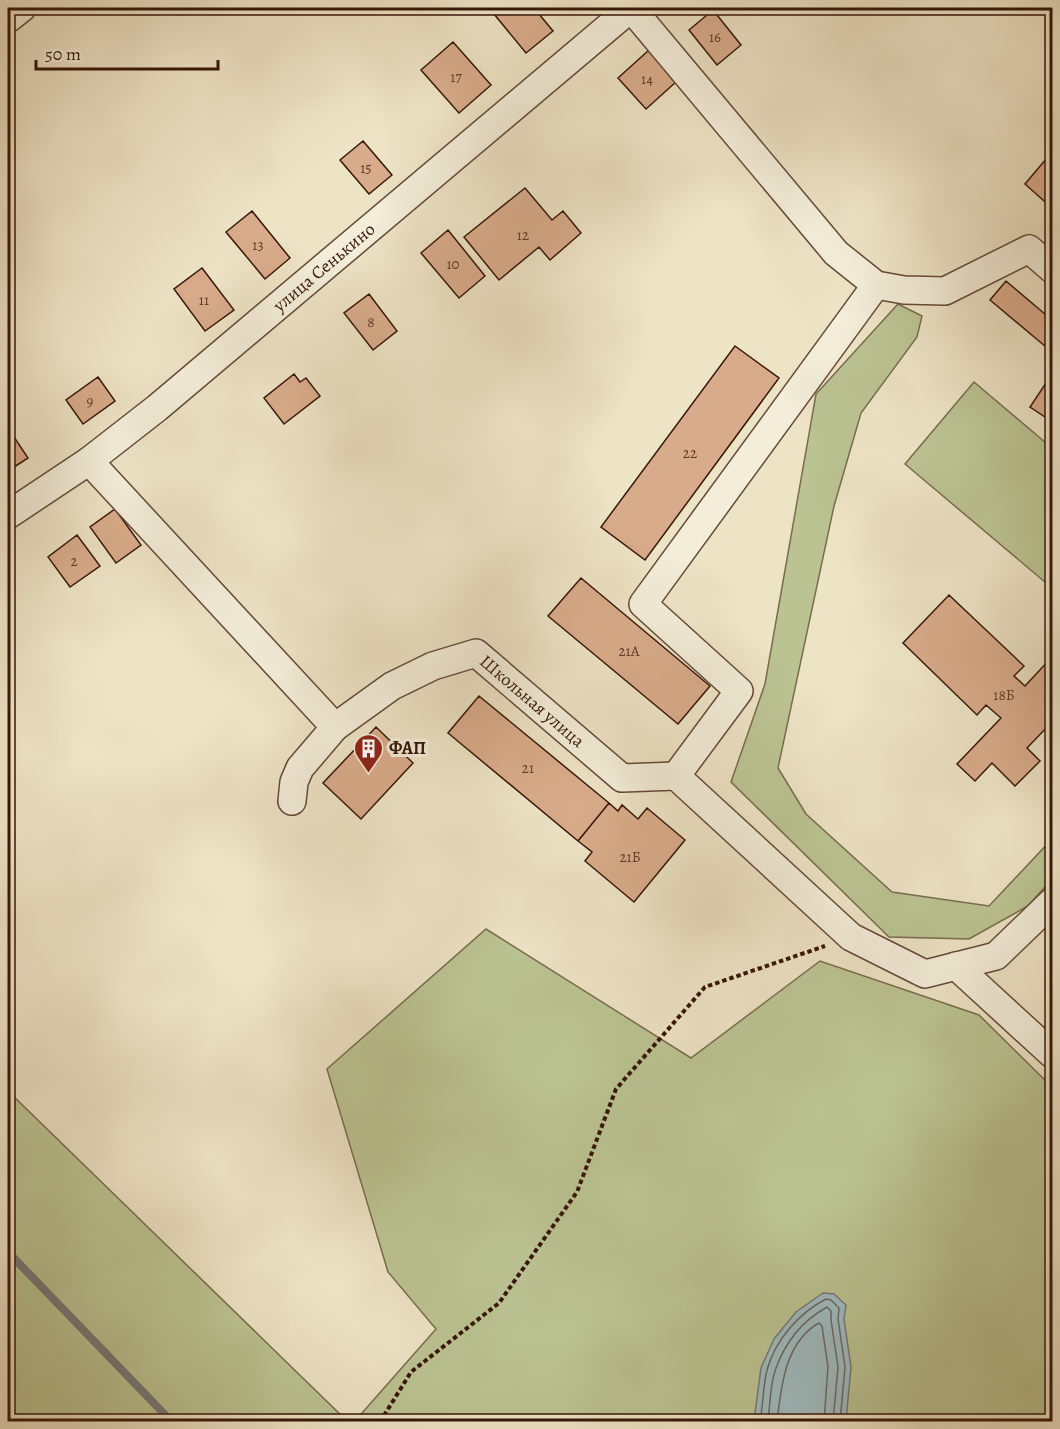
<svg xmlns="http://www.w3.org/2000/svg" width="1060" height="1429" viewBox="0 0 1060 1429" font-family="Alegreya,serif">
	<rect width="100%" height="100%" fill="#ede3c5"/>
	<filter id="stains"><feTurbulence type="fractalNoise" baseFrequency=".00333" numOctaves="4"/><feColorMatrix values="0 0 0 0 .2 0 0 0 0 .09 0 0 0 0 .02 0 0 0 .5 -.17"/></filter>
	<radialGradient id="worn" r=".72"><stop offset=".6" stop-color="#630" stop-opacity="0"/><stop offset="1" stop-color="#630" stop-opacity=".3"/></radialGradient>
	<path fill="#bbc392" stroke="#786c4e" stroke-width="1.5" d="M898,304L922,316L917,337L861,413L834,506L778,768L806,814L892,892L989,906L1052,839V879L1028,906L969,939L889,937L731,782L765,684L816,394Z
		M974,382L1052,448V588L905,464Z
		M486,929L691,1058L820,961L979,1015L1052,1087V1421H355L436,1329L388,1272L327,1069Z
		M8,1091L347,1421H8Z"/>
	<path fill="#9fbbc0" stroke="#757977" stroke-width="1.5" d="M823,1293L834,1294L846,1305L844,1319L851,1367L846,1421H754L761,1368L774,1339L796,1312Z"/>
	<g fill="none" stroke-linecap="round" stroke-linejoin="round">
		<path stroke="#6a6864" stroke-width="1.5" d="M760,1422C763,1405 763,1386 767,1370C775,1340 799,1313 826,1299L831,1300L839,1308L838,1319L845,1367L840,1422
			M768,1422C770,1405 770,1386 775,1371C784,1344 802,1321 827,1307L831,1311V1320L838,1367L833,1422
			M777,1422C781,1387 785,1342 819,1323L822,1326L828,1367L824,1422"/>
		<path stroke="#757977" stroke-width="8" d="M8,1252L172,1422"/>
	</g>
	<path fill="#d8ab8a" stroke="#361609" stroke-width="1.5" d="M489,8H534L553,31L526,53Z
		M713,10L741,45L717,65L689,30Z
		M453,42L491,85L459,113L421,70Z
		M649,50L677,81L646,109L618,78Z
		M363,141L392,175L369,194L340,160Z
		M1052,152V208L1025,184Z
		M525,188L552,220L563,211L581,233L550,260L539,247L499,280L464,237Z
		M252,211L290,258L265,279L226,232Z
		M448,230L485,276L459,298L421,253Z
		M202,268L234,310L205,331L174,289Z
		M1006,281L1052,320V352L990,300Z
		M369,294L397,331L373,350L344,313Z
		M735,346L779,378L645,560L601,527Z
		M294,374L300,382L306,378L320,396L284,424L264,398Z
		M1052,374V419L1051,421L1030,407Z
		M98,377L115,401L83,424L66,400Z
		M10,431L28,458L8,471V433Z
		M115,509L141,545L116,563L90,527Z
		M77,535L100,566L70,587L48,557Z
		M581,578L710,686L678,724L548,616Z
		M949,595L1024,666L1014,676L1025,686L1052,657V722L1027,748L1040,761L1015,786L992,763L975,781L957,764L1001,718L986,705L977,715L903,643Z
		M479,696L609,803L578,841L448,733Z
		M376,727L413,763L361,819L323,783Z
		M609,803L618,811L622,805L638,819L647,808L685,840L634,902L585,861L592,852L578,841Z"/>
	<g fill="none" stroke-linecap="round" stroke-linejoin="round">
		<defs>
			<g id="minor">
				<path d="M631,8L836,253L876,285L904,290L945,291L1029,249L1052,269"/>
				<path d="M8,19L22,8"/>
				<path id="s1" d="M89,461L335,727L392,686L433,666L476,653L622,778L676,776L851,937L925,974L996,956L1052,902"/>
				<path id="s2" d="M8,515L89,461L157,408L631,8"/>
				<path d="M676,776L739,691L643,604L876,285"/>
				<path d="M292,801L294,782L300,768L335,727"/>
				<path d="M956,966L1052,1054"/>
			</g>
		</defs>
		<use href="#minor" stroke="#644938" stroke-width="30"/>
		<path stroke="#361609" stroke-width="4" stroke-dasharray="4.5 3" stroke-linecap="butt" d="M380,1422L411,1372L499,1303L577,1192L616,1089L705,987L825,946"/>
		<use href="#minor" stroke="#f3edd9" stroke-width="27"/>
	</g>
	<defs>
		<symbol id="building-pin" viewBox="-11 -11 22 30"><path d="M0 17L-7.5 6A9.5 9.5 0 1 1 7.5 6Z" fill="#8f2418" stroke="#f3edd9"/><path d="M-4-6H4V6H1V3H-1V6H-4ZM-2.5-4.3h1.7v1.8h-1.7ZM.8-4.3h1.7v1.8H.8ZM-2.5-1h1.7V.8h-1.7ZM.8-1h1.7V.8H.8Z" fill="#fff"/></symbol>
	</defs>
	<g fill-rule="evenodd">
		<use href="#building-pin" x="352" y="732" width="33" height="45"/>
	</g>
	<g text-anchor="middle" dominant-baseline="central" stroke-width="6" stroke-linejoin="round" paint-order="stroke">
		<g font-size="15" fill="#5e3b29">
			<text x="715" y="37">16</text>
			<text x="456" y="77">17</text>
			<text x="647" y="79">14</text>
			<text x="366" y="168">15</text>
			<text x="523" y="235">12</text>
			<text x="258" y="245">13</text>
			<text x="453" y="264">10</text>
			<text x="204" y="300">11</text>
			<text x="371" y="322">8</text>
			<text x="90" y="401">9</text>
			<text x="690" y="453">22</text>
			<text x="74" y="561">2</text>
			<text x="629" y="651">21А</text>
			<text x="1004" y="695">18Б</text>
			<text x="528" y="768">21</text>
			<text x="630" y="857">21Б</text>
		</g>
		<g font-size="18" fill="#361609" stroke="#f3edd9">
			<text stroke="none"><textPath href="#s2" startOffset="402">улица Сенькино</textPath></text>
			<text stroke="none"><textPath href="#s1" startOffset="597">Школьная улица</textPath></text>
		</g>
		<g font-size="18" font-weight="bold" fill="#361609" stroke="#f3edd9" text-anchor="start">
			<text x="389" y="748">ФАП</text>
		</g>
	</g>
	<rect width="1060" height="1429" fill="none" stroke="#ede3c5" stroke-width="30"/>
	<rect x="9" y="9" width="1042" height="1411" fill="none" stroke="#361609" stroke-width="3"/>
	<rect x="15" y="15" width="1030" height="1399" fill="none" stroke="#361609" stroke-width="1.5"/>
	<path d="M36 60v9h182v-9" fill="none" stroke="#361609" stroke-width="3"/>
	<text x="45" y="60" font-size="18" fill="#361609" stroke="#f3edd9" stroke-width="4.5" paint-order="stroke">50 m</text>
	<rect width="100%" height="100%" filter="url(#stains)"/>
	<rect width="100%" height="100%" fill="url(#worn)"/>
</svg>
